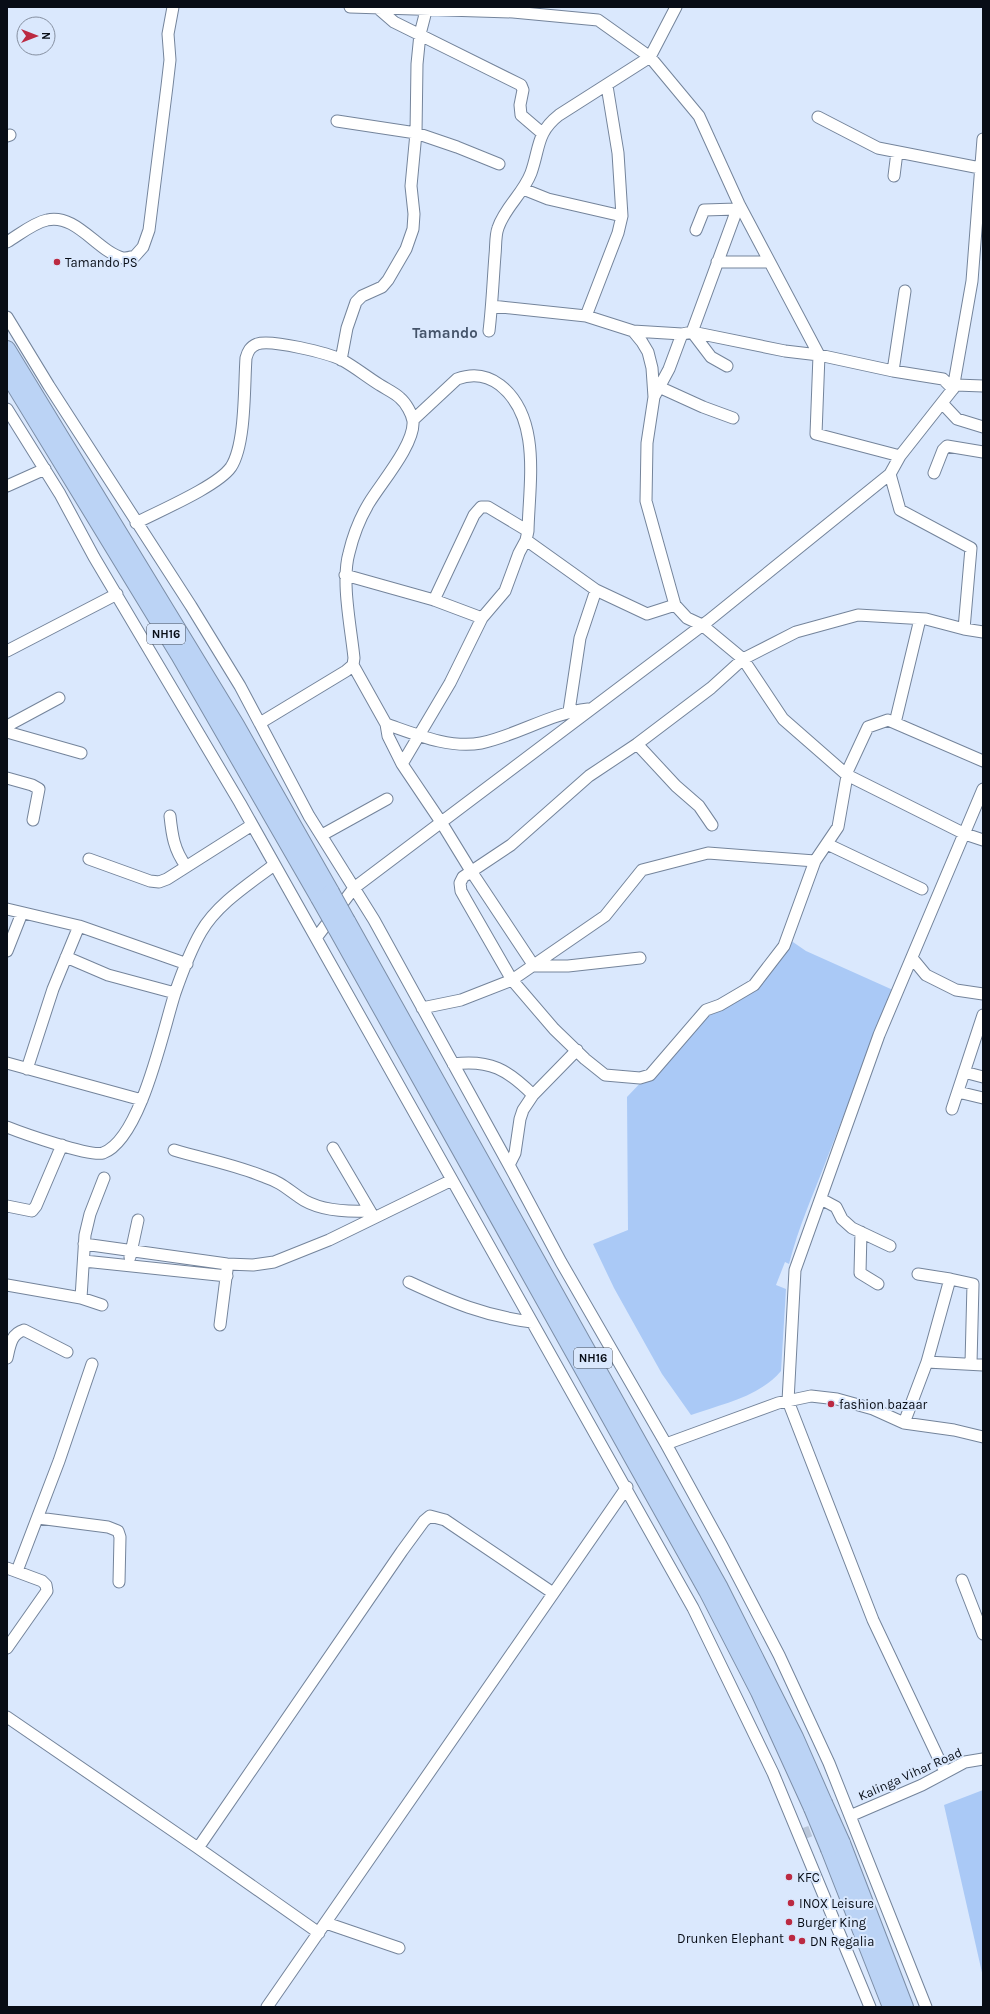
<svg xmlns="http://www.w3.org/2000/svg" width="990" height="2014" viewBox="0 0 990 2014" font-family="Karla,sans-serif">
	<rect width="100%" height="100%" fill="#dae8fd"/>
	<path fill="#aac9f6" d="M790,940L806,951L893,990C870,1047 848,1104 826,1161C813,1195 798,1228 789,1264L785,1262L776,1285L786,1289L781,1371C759,1397 722,1404 691,1415L662,1374L614,1288L593,1244L628,1230L627,1097L709,1011L757,985Z
		M983,1790V1977L944,1805Z"/>
	<g fill="none" stroke-linecap="round" stroke-linejoin="round">
		<path stroke="#bac7da" stroke-width="11" stroke-dasharray="11 5.5" stroke-linecap="butt" d="M800,1835L850,1816"/>
		<defs>
			<path id="minor" d="M350,7L513,12L598,20L650,57L699,116L739,204L819,355L816,434L900,456
				M379,9L394,22L521,85L523,90L520,105L521,115L542,133
				M818,117L878,148L980,168
				M337,121L416,133L457,147L499,164
				M7,136L10,135
				M894,176L897,152
				M523,189L548,199L622,216
				M696,230L704,210L737,209
				M7,242C19,235 33,223 47,220C76,213 98,252 123,258C126,258 131,257 135,256L143,247L149,230L167,86L170,60L168,34L173,7
				M717,262H769
				M492,306L586,316L633,331L642,342L648,352L652,368L654,397L647,443L646,501L675,605L687,618L702,625L743,659L783,719L847,775L965,834L983,840
				M586,316L618,233L622,216L618,153L607,86
				M7,317L49,386L191,606L240,686L309,816L374,920L509,1165L561,1262L666,1444L722,1546L779,1655L829,1763L926,2007
				M489,331C492,306 493,281 495,255C496,247 495,236 498,228C505,207 523,194 531,173C540,148 536,133 559,115L650,57L676,7
				M633,331L682,334
				M341,360L347,328L356,302L362,296L382,287L388,280L406,249L413,229L414,214L411,186L416,133L417,64L420,34L427,7
				M727,366L711,357L692,332L739,204
				M893,371L905,291
				M659,387L703,407L733,418
				M953,389L972,281L983,139
				M654,397L669,369L682,334L692,332L785,351L819,355L893,371L943,379L953,389
				M942,403L957,419L983,427
				M7,409L60,494L94,557L240,803L693,1608L773,1773L870,2007
				M934,473L943,450L947,446L983,452
				M890,474L900,510L971,548L964,629
				M7,486L45,469
				M136,523C159,511 218,486 231,467C246,444 244,385 246,358C248,351 250,347 257,344C271,339 328,353 342,360C355,367 367,377 380,385C386,389 395,393 400,398C406,403 412,414 413,421C415,444 381,483 369,503C360,518 353,536 349,553C341,581 351,628 354,658L353,665L346,671L260,723
				M526,540L596,590L647,614L675,605
				M345,575L434,600L482,618
				M434,600L474,515L481,507H488L528,531
				M7,651L117,594
				M353,665L386,724L388,736L402,764L441,822L471,871L534,966H568L640,958
				M569,711L580,638L596,590
				M895,723L920,619
				M386,724C415,734 450,749 481,743C518,735 551,713 588,709
				M7,726L59,698
				M7,732L81,753
				M637,744L676,786L699,806L712,825
				M402,764L450,683L482,618L505,591L519,553L526,540L528,531C529,484 542,418 500,385C487,375 473,373 457,379L413,420
				M7,778L32,785L39,789L33,820
				M170,816C172,835 174,850 186,866
				M322,835L387,799
				M827,844L922,889
				M89,859L150,881L159,882L167,879L252,825
				M815,861L784,946L754,985L720,1005L706,1010L650,1075L640,1078L605,1075L585,1059L554,1029L512,980L466,900L461,891L460,883L463,877L511,845L589,776L637,744L711,688L743,659L796,632L858,615L926,619L964,629L983,632
				M7,909L79,926L187,964
				M316,938L354,888L708,621L890,474L900,456L956,385L983,386
				M7,951L22,913
				M66,957L108,975L175,993
				M912,958L926,975L956,990L983,994
				M422,1008L461,1000L512,980L605,916L642,870L708,853L815,861L838,827L848,770L868,727L888,720L983,761
				M7,1063L142,1100
				M453,1064C490,1059 508,1070 533,1095
				M27,1069L53,989L79,926
				M964,1072L983,1077
				M958,1092L983,1098
				M952,1109L983,1015
				M7,1127C22,1133 90,1157 103,1153C141,1139 163,1030 175,993C182,973 190,951 201,932C217,904 249,884 274,865
				M333,1148L373,1216
				M174,1150C204,1159 236,1165 265,1177C280,1182 286,1188 299,1197C318,1211 347,1212 369,1211
				M509,1165L515,1153L520,1119L523,1110L533,1095L577,1050
				M821,1199L836,1207L842,1219L852,1228L890,1246
				M7,1206L32,1211L36,1206L62,1145
				M861,1232L860,1273L878,1284
				M84,1244L227,1264L253,1265L274,1262L329,1240L452,1180
				M130,1257L138,1220
				M84,1261L227,1276
				M918,1274L950,1279
				M409,1282C452,1302 484,1316 532,1322
				M7,1285L81,1298L102,1305
				M81,1298L85,1235L90,1214L104,1178
				M220,1325L227,1270
				M7,1358C10,1345 11,1334 24,1330L67,1352
				M927,1362L983,1365
				M904,1423L927,1362L950,1279L973,1284L971,1363
				M666,1444L778,1403L811,1396L837,1399L873,1409L904,1423L954,1430L983,1437
				M38,1518L108,1527L118,1531L120,1537L119,1582
				M7,1568L42,1581L46,1585L47,1591L7,1648
				M17,1571L59,1461L92,1364
				M962,1580L983,1634
				M7,1717L198,1848
				M945,1772L873,1620L788,1401L795,1270L879,1035L983,789
				M850,1816L922,1785L965,1762L983,1759
				M326,1923L399,1948
				M319,1933L198,1848L402,1551L424,1521L430,1516L445,1520L553,1593
				M267,2007L627,1487"/>
			<path id="highway" d="M7,349L236,725L331,892
				M7,373L179,655L319,898
				M347,921L720,1588L795,1737L824,1803
				M336,928L707,1591L759,1692L812,1808
				M842,1843L905,2007
				M829,1849L891,2007"/>
		</defs>
		<use href="#minor" stroke="#74849b" stroke-width="13"/>
		<use href="#highway" stroke="#7c8ea7" stroke-width="18"/>
		<use href="#minor" stroke="#fff" stroke-width="11"/>
		<use href="#highway" stroke="#bbd3f5" stroke-width="16"/>
		<defs>
			<path id="highway-bridge" d="M331,892L347,921
				M319,898L336,928
				M824,1803L842,1843
				M812,1808L829,1849"/>
		</defs>
		<use href="#highway-bridge" stroke="#7c8ea7" stroke-width="18" stroke-linecap="butt"/>
		<use href="#highway-bridge" stroke="#bbd3f5" stroke-width="16"/>
	</g>
	<g fill="#bb2a42" stroke="#dae8fd" stroke-width="1.5">
		<circle cx="57" cy="262" r="4"/>
		<circle cx="831" cy="1404" r="4"/>
		<circle cx="789" cy="1877" r="4"/>
		<circle cx="791" cy="1903" r="4"/>
		<circle cx="789" cy="1922" r="4"/>
		<circle cx="792" cy="1938" r="4"/>
		<circle cx="802" cy="1941" r="4"/>
	</g>
	<g text-anchor="middle" dominant-baseline="central" stroke-width="4" stroke-linejoin="round" paint-order="stroke">
		<g fill="#dae8fd" stroke="#474f5b" stroke-width="1">
			<rect x="147" y="624" width="38" height="20" rx="3"/>
			<rect x="574" y="1348" width="38" height="20" rx="3"/>
		</g>
		<g font-size="12" font-weight="bold" fill="#080d16">
			<text x="166" y="634">NH16</text>
			<text x="593" y="1358">NH16</text>
		</g>
		<g font-size="13" fill="#080d16" stroke="#dae8fd" text-anchor="start">
			<text x="65" y="262">Tamando PS</text>
			<text x="839" y="1404">fashion bazaar</text>
			<text x="797" y="1877">KFC</text>
			<text x="799" y="1903">INOX Leisure</text>
			<text x="797" y="1922">Burger King</text>
			<text x="784" y="1938" text-anchor="end">Drunken Elephant</text>
			<text x="810" y="1941">DN Regalia</text>
		</g>
		<g font-size="13" fill="#080d16" stroke="#dae8fd">
			<text transform="translate(910 1774) rotate(-24)">Kalinga Vihar Road</text>
		</g>
		<g font-size="15" font-weight="bold" fill="#45546a" stroke="#dae8fd">
			<text x="445" y="333">Tamando</text>
		</g>
	</g>
	<rect width="990" height="2014" fill="none" stroke="#080d16" stroke-width="16"/>
	<g transform="translate(36 36) rotate(90)"><circle r="19" fill="#dae8fd" stroke="#8690a1"/>
	<path d="M0-3L7 15L0 10L-7 15Z" fill="#bb2a42"/>
	<text y="-6" font-size="11" font-weight="bold" text-anchor="middle" fill="#080d16">N</text>
	</g>
</svg>
